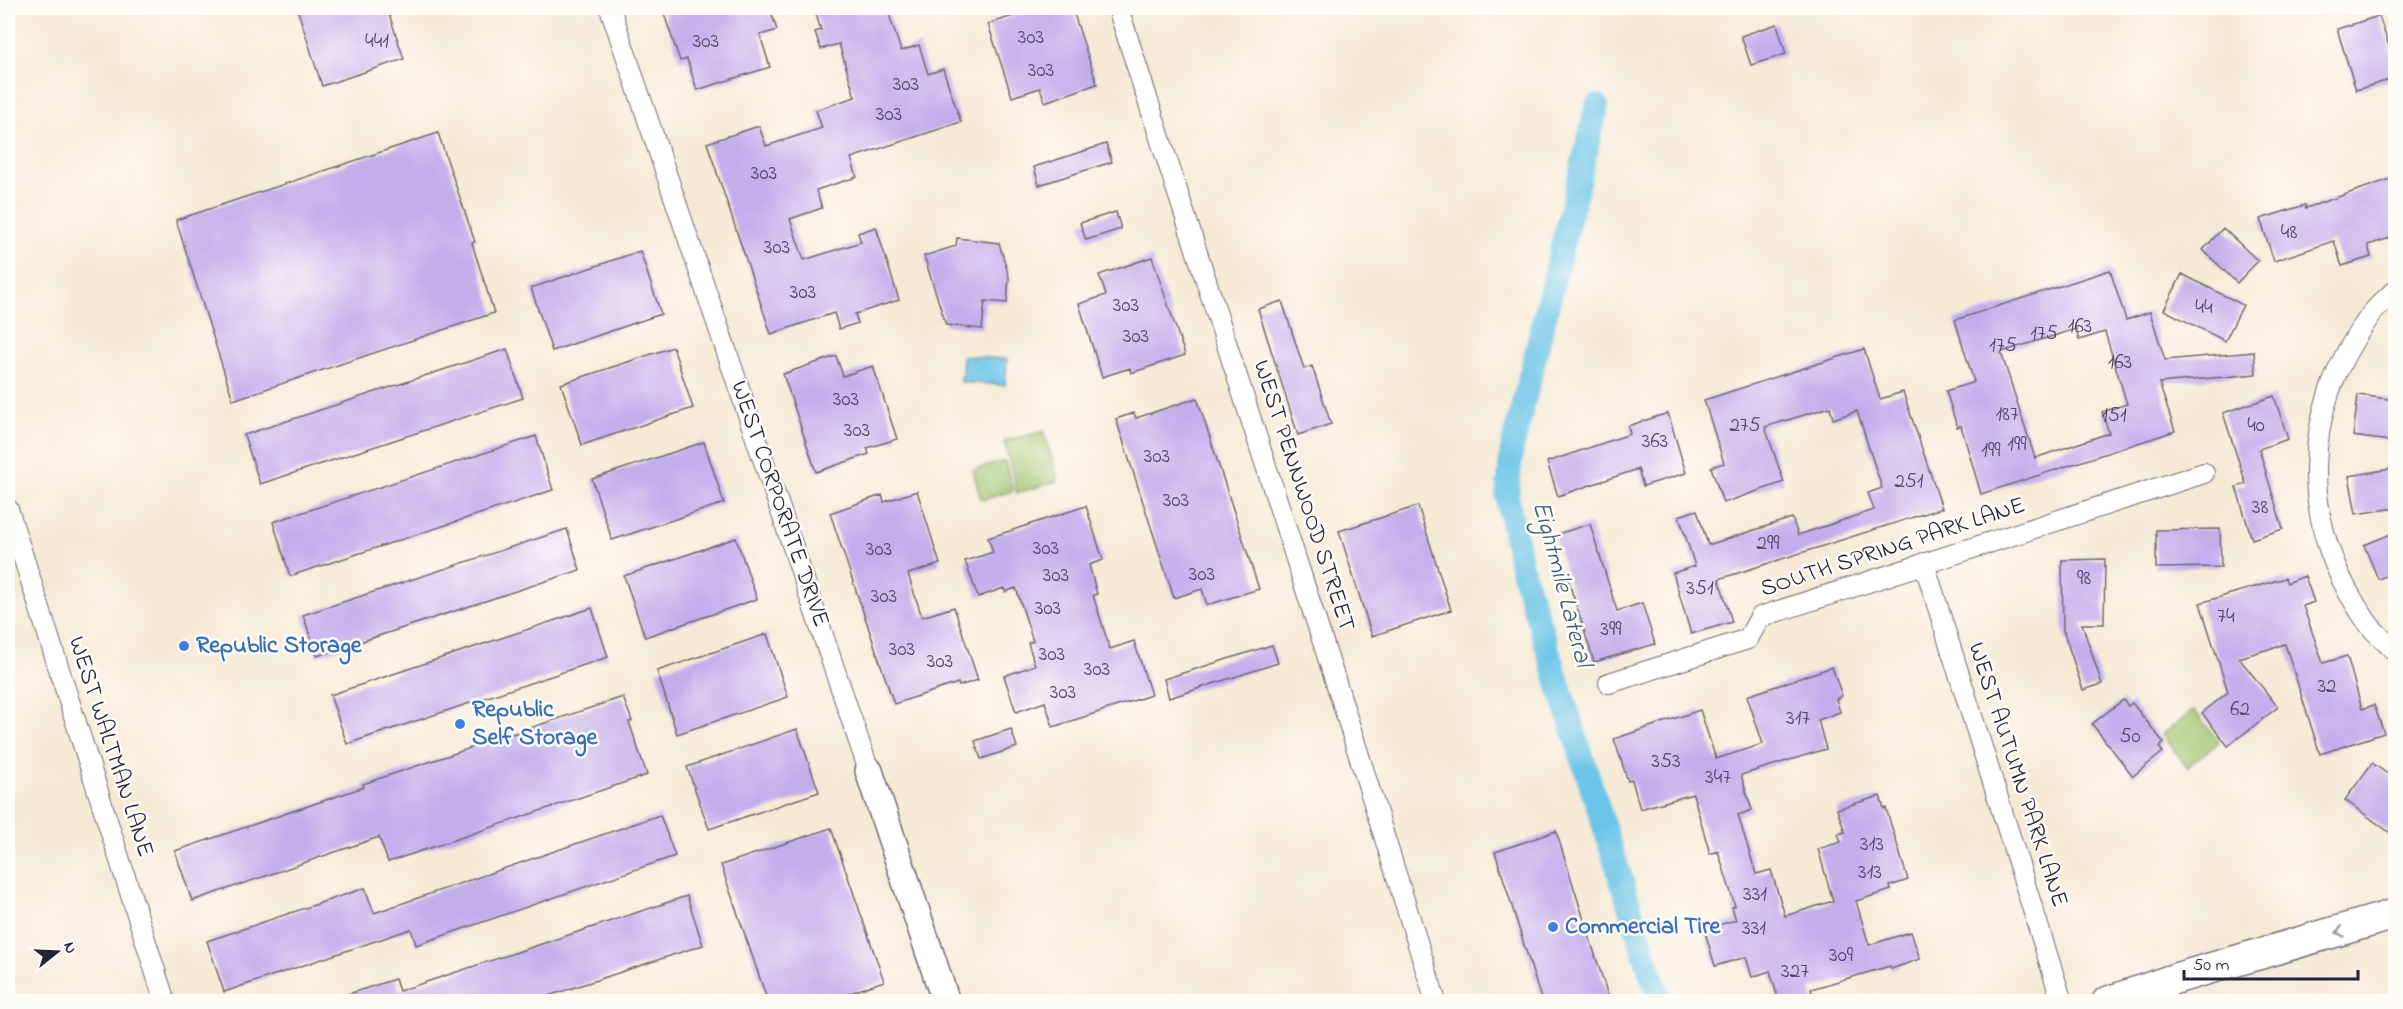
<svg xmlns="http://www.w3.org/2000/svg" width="2403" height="1009" viewBox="0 0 2403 1009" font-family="'Indie Flower',sans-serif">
	<rect width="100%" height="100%" fill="#fdfcf7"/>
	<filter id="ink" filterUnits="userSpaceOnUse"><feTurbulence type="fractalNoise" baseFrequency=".0167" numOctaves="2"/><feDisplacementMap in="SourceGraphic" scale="12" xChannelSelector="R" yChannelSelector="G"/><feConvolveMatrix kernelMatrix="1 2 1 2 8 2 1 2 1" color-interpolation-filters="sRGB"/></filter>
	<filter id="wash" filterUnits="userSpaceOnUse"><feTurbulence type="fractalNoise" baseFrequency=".008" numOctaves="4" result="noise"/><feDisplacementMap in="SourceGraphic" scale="24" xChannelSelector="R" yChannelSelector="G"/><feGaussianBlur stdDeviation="1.35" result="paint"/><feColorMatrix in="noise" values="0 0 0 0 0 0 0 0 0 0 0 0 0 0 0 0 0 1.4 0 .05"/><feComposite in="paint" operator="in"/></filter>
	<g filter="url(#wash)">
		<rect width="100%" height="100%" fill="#f6ead6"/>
		<path fill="#9fbf67" stroke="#607051" stroke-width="1.5" d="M1044,431L1058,481L1017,493L1004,441Z
			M1005,461L1013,491L981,500L973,470Z
			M2194,710L2219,742L2187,767L2162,734Z"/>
		<path fill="#6bc4e8" stroke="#467392" stroke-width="1.5" d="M963,356L1007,359L1005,385L961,382Z"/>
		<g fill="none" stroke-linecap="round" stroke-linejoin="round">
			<path stroke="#6bc4e8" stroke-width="24" d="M1597,106L1512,449L1507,496L1521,566L1660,1002"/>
		</g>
		<g id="blocks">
			<path fill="#c3aeec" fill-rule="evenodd" d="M297,8H387L404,59L322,86Z
				M662,8H770L777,30L760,35L770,67L697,90L687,59L680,61Z
				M814,8H887L901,51L919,45L928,74L943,69L961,122L851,158L857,177L816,190L822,208L790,219L804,260L861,242L858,233L876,227L899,300L855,314L858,323L839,329L834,313L771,334L707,143L759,126L766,146L822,128L816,110L855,97L839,44L821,49L815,32L821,30Z
				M1014,8H1072L1097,84L1045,102L1040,88L1012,97L988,24L1016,15Z
				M2379,16L2396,67V78L2356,90L2337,29Z
				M1777,24L1786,54L1751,65L1741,36Z
				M438,133L475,242L472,243L494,313L233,400L176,220Z
				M1106,144L1112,162L1039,185L1034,167Z
				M2396,177V236L2368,245L2371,257L2342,266L2334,241L2274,261L2260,219L2305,205L2306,208Z
				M1116,212L1121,229L1086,240L1080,223Z
				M2223,228L2258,261L2237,283L2203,250Z
				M957,238L999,243L1009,277L1007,303L985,301L982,329L946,325L924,256L956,246Z
				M640,251L661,314L552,351L531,288Z
				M1152,257L1185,355L1131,373L1130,368L1102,377L1079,304L1106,295L1099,275Z
				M2110,270L2126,320L2150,312L2165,360L2254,352L2256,374L2159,383L2175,431L1981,494L1961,426L1957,427L1946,391L1974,382L1955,320ZM2076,329L2079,340L2105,332L2127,404L2102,412L2109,433L2035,458L2001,352Z
				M2182,274L2243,305L2225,341L2164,310Z
				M1282,301L1304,369L1312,366L1331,424L1298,435L1258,309Z
				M673,347L693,408L582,445L561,384Z
				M507,349L523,398L260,484L244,435Z
				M1864,349L1880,399L1903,392L1942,508L1719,579L1732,622L1691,634L1673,573L1695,566L1679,516L1697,510L1708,545L1792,518L1798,535L1874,510L1868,493L1882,488L1857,411L1833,419L1830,407L1765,427L1784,482L1723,503L1711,467L1724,463L1704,400Z
				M836,356L843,376L873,366L897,439L867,448L869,454L816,472L783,374Z
				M2358,395L2396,400V442L2353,436Z
				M2274,396L2288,439L2259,449L2283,529L2252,539L2236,487L2246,484L2223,413Z
				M1197,398L1259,589L1207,605L1202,589L1174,598L1116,419L1134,413L1136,418Z
				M1668,413L1686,473L1643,486L1638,469L1558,496L1547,462L1630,434L1628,426Z
				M536,436L553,490L290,576L273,522Z
				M704,442L724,503L612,540L592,479Z
				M2396,468V508L2356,514L2349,476Z
				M917,491L940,564L908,574L922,617L954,607L978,680L959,686L958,683L894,704L830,513L882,495L884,502Z
				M1086,506L1103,560L1089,565L1097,594L1093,595L1110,649L1134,641L1151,695L1053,727L1045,702L1016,712L1004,676L1035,665L1028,643L1033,641L1016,588L1005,592L1004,588L978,597L965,561L993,552L988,538Z
				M1418,506L1451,610L1372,636L1339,531Z
				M1590,524L1617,611L1642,603L1655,644L1594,662L1554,535Z
				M567,529L580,570L317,656L303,615Z
				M2220,529L2221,567L2156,568V530Z
				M2396,532V572L2378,579L2364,545Z
				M736,538L757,599L645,637L624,576Z
				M2105,559L2104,624H2082L2102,684L2083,690L2063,630L2062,560Z
				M2305,576L2314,602L2303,606L2323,663L2347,656L2362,709L2374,705L2384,733L2320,754L2285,644L2239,658L2278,707L2228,746L2202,713L2228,692L2200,603L2285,578L2287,583Z
				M592,608L608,657L347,744L330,695Z
				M767,634L788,697L677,734L657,671Z
				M1272,645L1278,663L1169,698L1164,679Z
				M1832,667L1842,696L1836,699L1840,712L1818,720L1826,749L1741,775L1752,810L1738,815L1756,874L1771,870L1785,916L1833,901L1818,849L1841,842L1838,834L1845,832L1837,809L1880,796L1884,809L1886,808L1908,880L1890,886L1891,890L1856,901L1869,945L1911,932L1920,959L1891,969L1890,966L1811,989L1814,1002H1779L1770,971L1752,977L1746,957L1715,966L1704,929L1736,920L1732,907L1735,906L1718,851L1710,854L1693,794L1640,809L1632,780L1628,781L1614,739L1700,710L1716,759L1763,744L1747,696Z
				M623,697L632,721L629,722L647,775L388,862L379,837L192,901L175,851L364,787L363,784Z
				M2123,700L2128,706L2132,703L2164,743L2159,747L2163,752L2133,776L2092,724Z
				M797,729L819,792L709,829L687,767Z
				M1011,729L1017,747L981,759L975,741Z
				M2372,763L2396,780V837L2345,800Z
				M660,815L675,856L416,945L411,929L224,992L207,941L365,888L374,913Z
				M831,828L884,981L825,1002H768L721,865Z
				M1556,831L1610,1002H1542L1495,852Z
				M687,896L703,945L530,1002H337L336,998L395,979L399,991Z"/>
		</g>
	</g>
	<g filter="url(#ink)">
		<use href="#blocks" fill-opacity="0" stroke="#6c6871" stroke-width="1.5"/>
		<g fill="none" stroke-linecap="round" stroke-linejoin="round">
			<defs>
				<path id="street" d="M610,8L869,771
					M1118,8L1340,695L1436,1002
					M2396,290C2387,298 2377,306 2370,316C2299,412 2298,524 2367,622C2375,633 2386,642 2396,652
					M8,509L165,1002
					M1924,563L2062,1002
					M1609,683L1748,639L1760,617L2204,473"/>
				<path id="secondary" d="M869,771L946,1002"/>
				<path id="primary" d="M2107,1002L2177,978L2396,914"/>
			</defs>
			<use href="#street" stroke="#6c6871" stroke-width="22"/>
			<use href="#secondary" stroke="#6c6871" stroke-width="30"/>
			<use href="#primary" stroke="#6c6871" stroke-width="33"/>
			<use href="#street" stroke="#fff" stroke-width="20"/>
			<use href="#secondary" stroke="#fff" stroke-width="27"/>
			<use href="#primary" stroke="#fff" stroke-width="30"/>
		</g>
		<defs><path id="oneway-chevron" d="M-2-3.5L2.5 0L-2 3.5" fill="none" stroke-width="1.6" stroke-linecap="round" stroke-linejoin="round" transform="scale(1.5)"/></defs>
		<use stroke="#9c9ca7" href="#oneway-chevron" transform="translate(2340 932) rotate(165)"/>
	</g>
	<g fill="#3f7fe0" stroke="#fdfcf7" stroke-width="2">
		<circle cx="184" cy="646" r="6"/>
		<circle cx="460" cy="724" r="6"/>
		<circle cx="1553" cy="927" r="6"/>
	</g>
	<g text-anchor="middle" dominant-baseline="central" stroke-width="5" stroke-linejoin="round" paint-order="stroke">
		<g font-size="21" fill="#4a4567">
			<text x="1031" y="38">303</text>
			<text x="377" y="42">441</text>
			<text x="706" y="42">303</text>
			<text x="1041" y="71">303</text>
			<text x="906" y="85">303</text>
			<text x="889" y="115">303</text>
			<text x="764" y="174">303</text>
			<text x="2289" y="233">48</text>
			<text x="777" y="248">303</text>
			<text x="803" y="293">303</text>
			<text x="1126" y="306">303</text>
			<text x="2204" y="308">44</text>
			<text x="2080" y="327">163</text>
			<text x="2044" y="334">175</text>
			<text x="1136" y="337">303</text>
			<text x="2003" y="346">175</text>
			<text x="2120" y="363">163</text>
			<text x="846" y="400">303</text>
			<text x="2007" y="415">187</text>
			<text x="2114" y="416">151</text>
			<text x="1745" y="426">275</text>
			<text x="2256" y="426">40</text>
			<text x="857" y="431">303</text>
			<text x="1655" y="442">363</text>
			<text x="2017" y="445">199</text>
			<text x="1991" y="451">199</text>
			<text x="1157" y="457">303</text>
			<text x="1909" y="482">251</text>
			<text x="1176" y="501">303</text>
			<text x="2260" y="508">38</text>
			<text x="1768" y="544">299</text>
			<text x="1046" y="549">303</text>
			<text x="879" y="550">303</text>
			<text x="1202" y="575">303</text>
			<text x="1056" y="576">303</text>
			<text x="2084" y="579">98</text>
			<text x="1700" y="589">351</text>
			<text x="884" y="597">303</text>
			<text x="1048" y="609">303</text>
			<text x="2226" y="617">74</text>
			<text x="1611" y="630">399</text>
			<text x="902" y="650">303</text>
			<text x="1052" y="655">303</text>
			<text x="940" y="662">303</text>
			<text x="1097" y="670">303</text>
			<text x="2327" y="687">32</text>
			<text x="1063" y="693">303</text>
			<text x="2240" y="710">62</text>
			<text x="1798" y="719">317</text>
			<text x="2130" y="737">50</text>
			<text x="1666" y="762">353</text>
			<text x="1718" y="778">347</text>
			<text x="1872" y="845">313</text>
			<text x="1870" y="873">313</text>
			<text x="1755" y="895">331</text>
			<text x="1754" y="929">331</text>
			<text x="1841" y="956">309</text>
			<text x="1795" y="972">327</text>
		</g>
		<g font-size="24" fill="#22223b" stroke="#fdfcf7">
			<text transform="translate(1303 496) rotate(72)">WEST PENNWOOD STREET</text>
			<text transform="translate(779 504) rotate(71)">WEST CORPORATE DRIVE</text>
			<text transform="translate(1893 548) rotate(-18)">SOUTH SPRING PARK LANE</text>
			<text transform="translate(110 747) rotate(72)">WEST WALTMAN LANE</text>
			<text transform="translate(2017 775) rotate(72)">WEST AUTUMN PARK LANE</text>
		</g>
		<g font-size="24" font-weight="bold" fill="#366cbe" stroke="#fdfcf7" text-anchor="start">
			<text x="196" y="646">Republic Storage</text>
			<text x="472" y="710">Republic<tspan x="472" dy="28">Self Storage</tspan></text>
			<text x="1565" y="927">Commercial Tire</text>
		</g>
		<g font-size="26" font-style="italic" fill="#3c5b78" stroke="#fdfcf7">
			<text transform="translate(1561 584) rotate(75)">Eightmile Lateral</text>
		</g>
	</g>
	<rect width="2403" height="1009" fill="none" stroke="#fdfcf7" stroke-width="30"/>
	<g transform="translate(57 952) rotate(72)" stroke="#fdfcf7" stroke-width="4.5" paint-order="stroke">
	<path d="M0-4.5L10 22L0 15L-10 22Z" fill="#22223b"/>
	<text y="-9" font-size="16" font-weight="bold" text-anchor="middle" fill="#22223b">N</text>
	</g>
	<path d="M2184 970v9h174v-9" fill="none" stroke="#22223b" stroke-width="3"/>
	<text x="2193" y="970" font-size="18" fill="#22223b" stroke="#fdfcf7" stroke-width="4.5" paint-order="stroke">50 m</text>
</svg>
